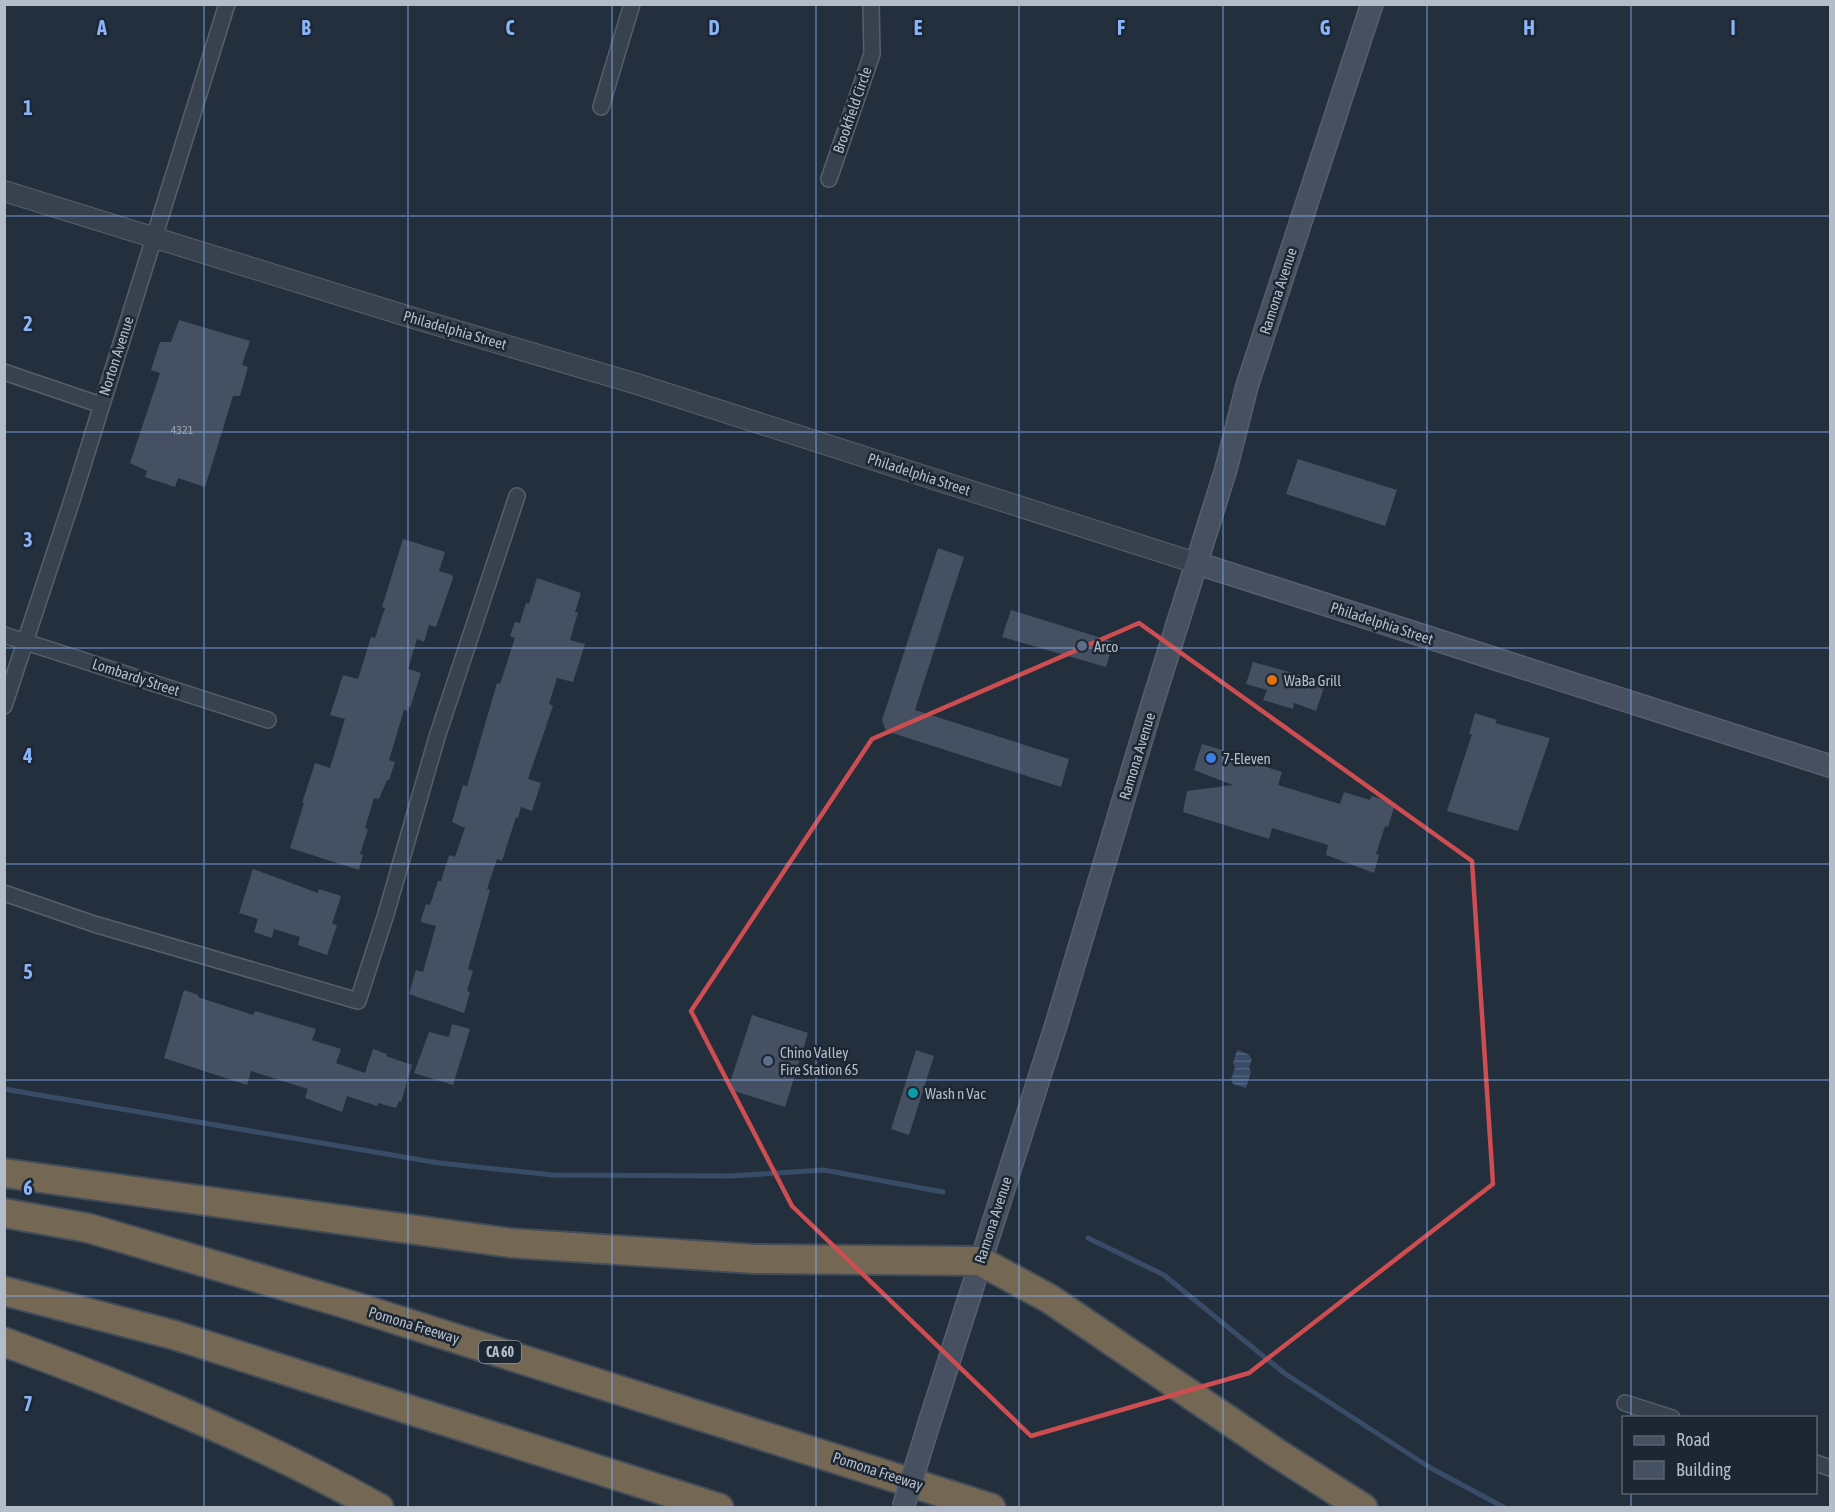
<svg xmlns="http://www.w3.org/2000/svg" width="1835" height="1512" viewBox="0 0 1835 1512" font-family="'Asap Condensed',sans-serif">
	<defs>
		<pattern id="water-rules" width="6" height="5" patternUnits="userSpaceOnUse" patternTransform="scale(1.5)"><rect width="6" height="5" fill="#394c67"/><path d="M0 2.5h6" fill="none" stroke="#53647b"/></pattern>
	</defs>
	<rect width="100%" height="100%" fill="#242f3e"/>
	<path fill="url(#water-rules)" d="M1237,1050L1248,1054L1252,1059L1249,1067L1251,1072L1246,1088L1233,1084L1231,1080L1235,1067L1233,1063Z"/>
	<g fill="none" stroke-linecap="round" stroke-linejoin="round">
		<path stroke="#394c67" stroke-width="5" d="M4,1089L439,1163L553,1175L731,1176L824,1170L943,1192
			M1088,1238L1164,1275L1284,1373L1429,1467L1505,1508"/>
	</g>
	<path fill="#455162" d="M179,320L250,341L242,365L248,367L240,396H233L205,487L178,478L175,487L145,477L147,471L130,463L160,373L151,370L160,342H171Z
		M1298,459L1397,490L1385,526L1286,494Z
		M403,539L445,552L439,571L452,575L453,578L436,627L429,625L424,642L417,639L408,669L421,673L410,708L408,707L407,711L404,710L389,760L395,762L389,780H387L379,799L374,798L365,828L368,829L360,854L363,855L359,870L290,848L304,803H302L315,763L330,768L345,719L330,715L343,675L358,679L371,637L375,638L385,608L382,607Z
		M938,548L964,557L915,710L1069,759L1061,787L886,731L882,720Z
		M537,578L581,593L575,612H578L570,640L585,644L573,682L557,678L549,704L553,706L528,779L541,783L532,811L521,807L518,818L516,817L502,861L497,859L487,889L490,890L468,969L473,971L467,991L470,992L464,1013L409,994L416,970L423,972L436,926L421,922V920L426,904L430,905L438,881H441L449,855L455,857L465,828L452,822L463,785L467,786L497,683L500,684L515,638L510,636L515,622L520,623L526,603L529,604Z
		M1011,610L1114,642L1106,667L1002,637Z
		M1253,662L1326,682L1316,711L1294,703L1293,709L1263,700L1267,690L1246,684Z
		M1475,713L1497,720L1495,723L1550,738L1518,831L1447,811L1472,734H1469Z
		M1202,744L1226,751L1225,754L1282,772L1278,785L1340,804L1344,792L1370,800L1372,796L1395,804L1388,827L1385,826L1376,854L1379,855L1374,873L1326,855L1328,845L1272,828L1269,839L1183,812L1187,791L1233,785L1194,770Z
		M253,869L318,893L319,889L341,896L332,924L337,925L327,955L298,945L300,937L274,929L272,938L254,932L258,919L239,913Z
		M184,990L198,995V997L253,1015L255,1011L316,1029L312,1040L341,1049L336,1063L365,1073L373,1049L387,1054L386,1056L412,1065L401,1102L399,1101L396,1108L378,1103L377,1106L347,1096L342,1112L305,1098L308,1089L251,1071L247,1085L164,1058Z
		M752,1015L808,1033L785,1107L728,1089Z
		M452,1024L470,1029L453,1085L414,1073L429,1032L449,1037Z
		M916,1050L934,1056L909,1135L891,1129Z"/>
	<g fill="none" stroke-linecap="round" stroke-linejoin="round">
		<defs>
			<path id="minor" d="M601,107L632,4
				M829,179L872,54L871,4
				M4,372L101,405
				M4,635L268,720
				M4,706L74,494L227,4
				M4,893L94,924L358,1001L386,914L437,737L517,496
				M1625,1403L1672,1418
				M1816,1463L1830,1468"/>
			<path id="tertiary" d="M4,191L410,317L637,384L1196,563"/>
			<path id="secondary" d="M1196,563L1830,766
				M928,1427L1056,1025L1151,708L1226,469L1247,386L1372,4"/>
			<path id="motorway" d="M4,1173L510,1243L755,1259L980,1261L1050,1299L1278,1454L1363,1508
				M4,1213L88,1228L350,1305L991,1508
				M4,1291L174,1335L719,1508
				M4,1342C132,1389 259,1441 379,1508"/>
		</defs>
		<use href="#minor" stroke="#565f6c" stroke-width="18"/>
		<use href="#tertiary" stroke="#565f6c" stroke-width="22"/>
		<use href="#secondary" stroke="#565f6c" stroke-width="24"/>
		<use href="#motorway" stroke="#434c59" stroke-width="32"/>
		<use href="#minor" stroke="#38414e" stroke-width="15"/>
		<use href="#tertiary" stroke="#38414e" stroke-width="20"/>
		<use href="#secondary" stroke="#465061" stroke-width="21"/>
		<use href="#motorway" stroke="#746855" stroke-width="28"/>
		<defs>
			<path id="secondary-bridge" d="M903,1508L928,1427"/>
		</defs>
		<use href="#secondary-bridge" stroke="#565f6c" stroke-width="24" stroke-linecap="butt"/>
		<use href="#secondary-bridge" stroke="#465061" stroke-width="21"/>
	</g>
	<path fill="none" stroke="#ce4d50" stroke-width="4.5" stroke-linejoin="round" d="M1139,623L1472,861L1493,1184L1249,1373L1031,1436L792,1206L691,1011L872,739Z"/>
	<path fill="none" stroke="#8ab4f8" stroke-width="1.5" stroke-opacity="0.55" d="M204,4V1508M408,4V1508M612,4V1508M816,4V1508M1019,4V1508M1223,4V1508M1427,4V1508M1631,4V1418M4,216H1830M4,432H1830M4,648H1830M4,864H1830M4,1080H1830M4,1296H1830M1631,1492V1508"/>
	<g fill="#5c6f8a" stroke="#1d2633" stroke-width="2">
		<circle cx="1082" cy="646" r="6"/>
		<circle cx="768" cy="1061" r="6"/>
	</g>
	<circle fill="#e8710a" stroke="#1d2633" stroke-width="2" cx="1272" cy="680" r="6"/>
	<circle fill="#3f7fe0" stroke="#1d2633" stroke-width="2" cx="1211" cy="758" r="6"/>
	<circle fill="#0f9aa8" stroke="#1d2633" stroke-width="2" cx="913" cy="1093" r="6"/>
	<g text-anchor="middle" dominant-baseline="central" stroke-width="5" stroke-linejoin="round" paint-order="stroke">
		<g font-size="12" fill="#98a1af">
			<text x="182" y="430">4321</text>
		</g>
		<rect fill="#1d2633" stroke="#878f9c" stroke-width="1.5" x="479" y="1341" width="42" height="22" rx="4.5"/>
		<g font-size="14" font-weight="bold" fill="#b4bcc9">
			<text x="500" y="1352">CA 60</text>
		</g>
		<g font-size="15" fill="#b4bcc9" stroke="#1d2633">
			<text transform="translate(852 110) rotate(-71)">Brookfield Circle</text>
			<text transform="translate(1278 291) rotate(-72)">Ramona Avenue</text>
			<text transform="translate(455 330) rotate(16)">Philadelphia Street</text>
			<text transform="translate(116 356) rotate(-72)">Norton Avenue</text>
			<text transform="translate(919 474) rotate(18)">Philadelphia Street</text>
			<text transform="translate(1382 623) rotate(18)">Philadelphia Street</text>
			<text transform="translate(136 677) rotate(18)">Lombardy Street</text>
			<text transform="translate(1137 756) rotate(-73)">Ramona Avenue</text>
			<text transform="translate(993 1220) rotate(-72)">Ramona Avenue</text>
			<text transform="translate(414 1325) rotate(17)">Pomona Freeway</text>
			<text transform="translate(878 1471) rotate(18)">Pomona Freeway</text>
		</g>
		<g font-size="15" fill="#b4bcc9" stroke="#1d2633" text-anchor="start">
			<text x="1094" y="646">Arco</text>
			<text x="1284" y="680">WaBa Grill</text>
			<text x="1223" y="758">7-Eleven</text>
			<text x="780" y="1052">Chino Valley<tspan x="780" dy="17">Fire Station 65</tspan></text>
			<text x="925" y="1093">Wash n Vac</text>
		</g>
	</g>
	<g font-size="20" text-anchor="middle" font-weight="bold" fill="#8ab4f8" stroke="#1d2633" stroke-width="5" stroke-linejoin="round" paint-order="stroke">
		<text x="102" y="35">A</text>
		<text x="306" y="35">B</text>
		<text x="510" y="35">C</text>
		<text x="714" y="35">D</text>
		<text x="918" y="35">E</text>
		<text x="1121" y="35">F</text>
		<text x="1325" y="35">G</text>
		<text x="1529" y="35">H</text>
		<text x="1733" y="35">I</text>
		<text x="28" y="115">1</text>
		<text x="28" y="331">2</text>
		<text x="28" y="547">3</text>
		<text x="28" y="763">4</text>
		<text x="28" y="979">5</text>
		<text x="28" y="1195">6</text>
		<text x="28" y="1411">7</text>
	</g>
	<rect width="1835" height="1512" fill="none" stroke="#b4bcc9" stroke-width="12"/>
	<rect x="1622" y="1416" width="195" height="78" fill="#1d2633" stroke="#59626f" stroke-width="1.5"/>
	<rect x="1634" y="1436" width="30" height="9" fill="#465061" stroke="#59626f" stroke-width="1.5"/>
	<text x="1676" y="1446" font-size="18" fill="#b4bcc9">Road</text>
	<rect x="1634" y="1461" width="30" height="18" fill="#455162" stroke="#59626f" stroke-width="1.5"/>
	<text x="1676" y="1476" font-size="18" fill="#b4bcc9">Building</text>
</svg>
